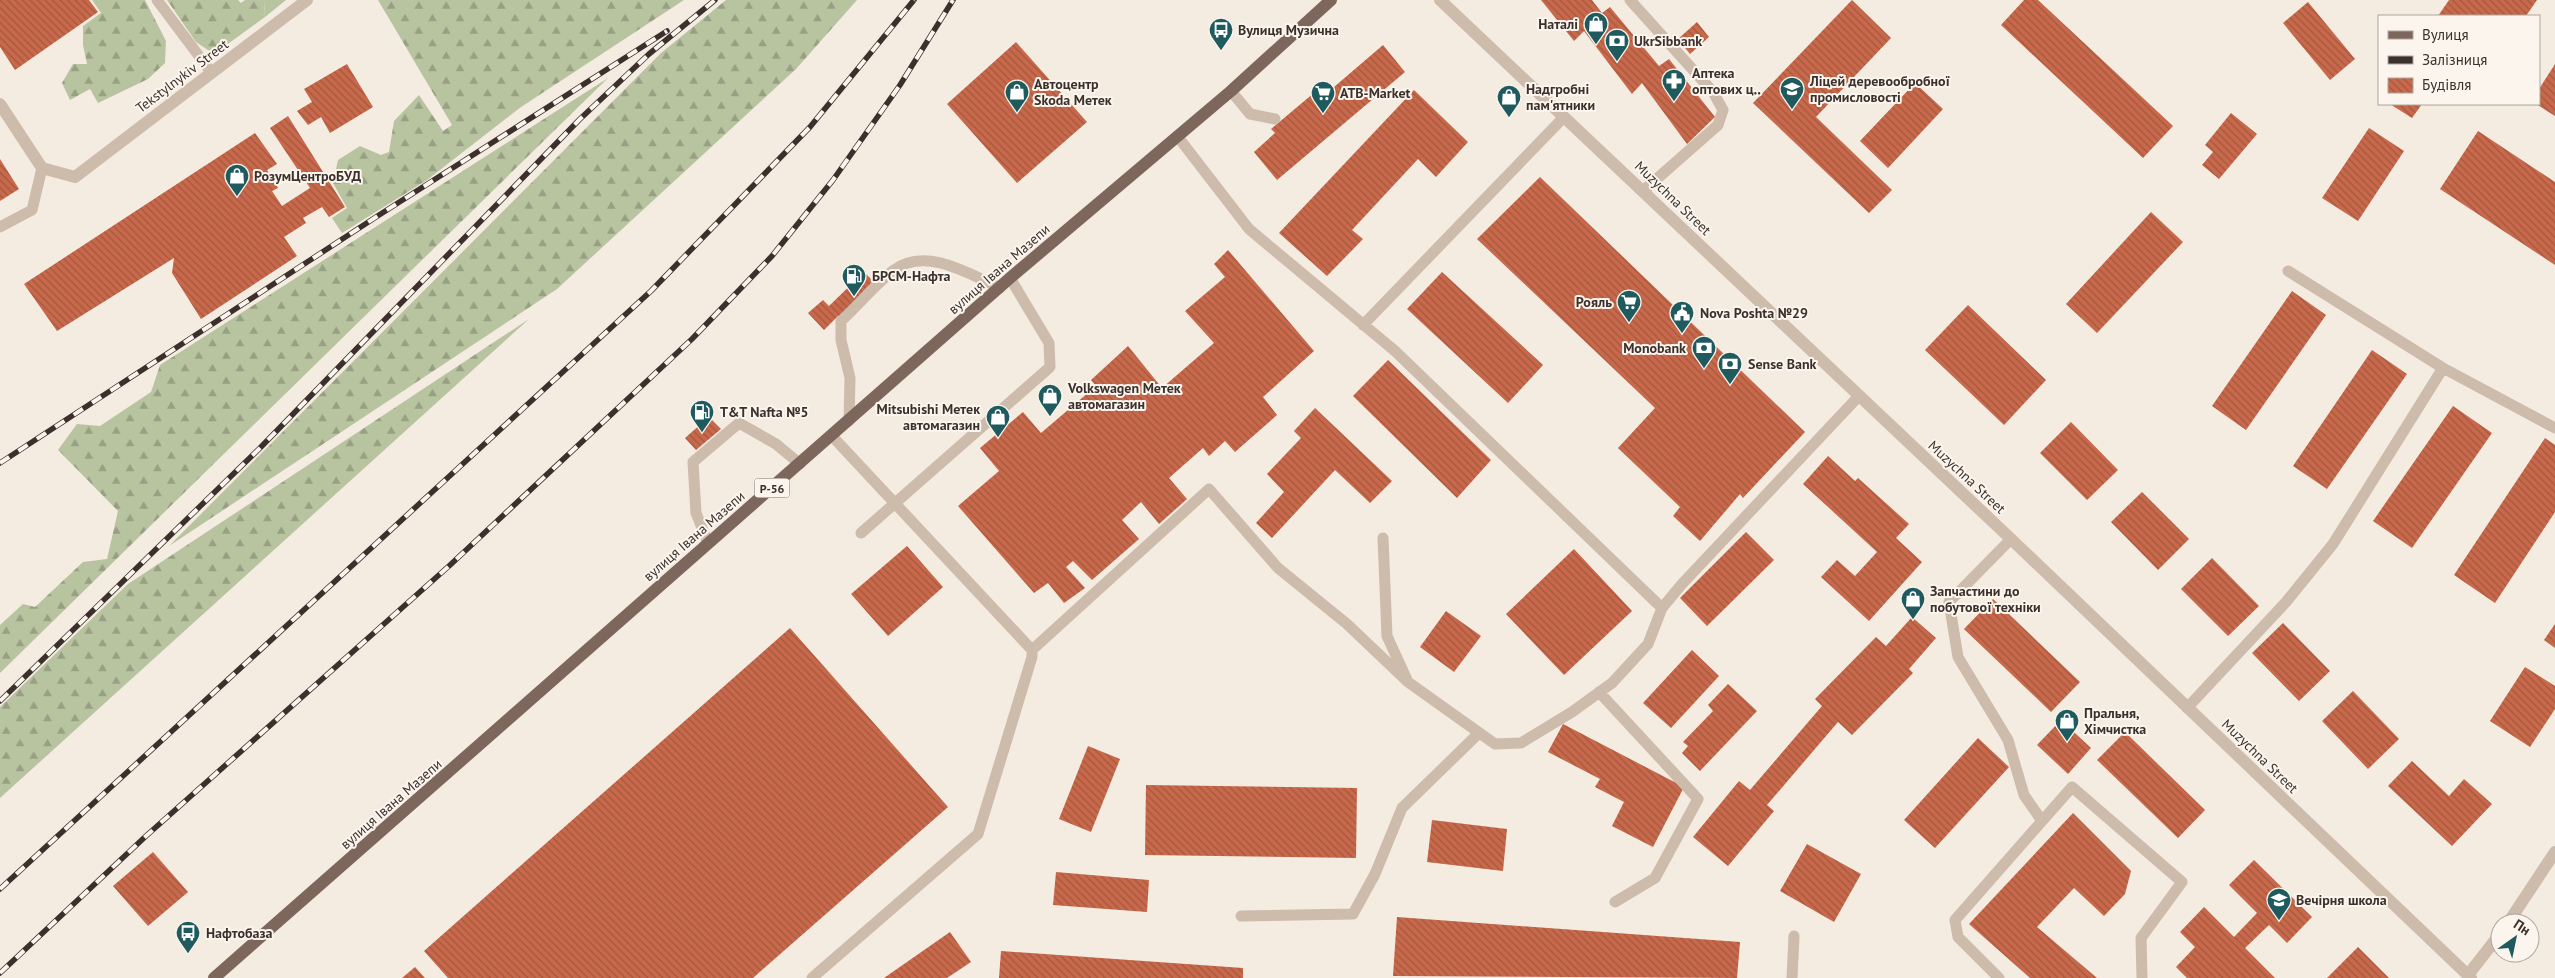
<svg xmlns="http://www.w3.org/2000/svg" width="2555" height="978" viewBox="0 0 2555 978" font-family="'PT Sans',sans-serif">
	<defs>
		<pattern id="forest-firs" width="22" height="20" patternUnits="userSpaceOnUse" patternTransform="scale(1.25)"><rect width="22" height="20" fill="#b8c4a0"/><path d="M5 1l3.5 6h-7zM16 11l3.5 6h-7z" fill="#97a083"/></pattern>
		<pattern id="building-back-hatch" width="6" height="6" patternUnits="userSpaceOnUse" patternTransform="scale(1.25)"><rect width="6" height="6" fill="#c8694b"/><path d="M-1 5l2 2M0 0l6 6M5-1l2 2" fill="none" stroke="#a4573f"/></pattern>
	</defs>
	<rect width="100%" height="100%" fill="#f4ebe1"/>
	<path fill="#b8c4a0" d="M264,0H286L265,17Z"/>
	<path fill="url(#forest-firs)" d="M92,0H145L166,41L165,63L148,79L98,103L90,89L70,100L62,83L73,64H87L83,45V26L101,13Z
		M167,0H238L241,3L245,0H264L265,17L214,54L196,42Z
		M378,0H684L521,107L427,180L342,233L332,218L347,208L333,183L338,160L360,146L381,155L389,152L394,121L419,95L443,131L452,125Z
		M726,0H857L796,69L557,289L169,546L661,53Z
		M608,78L0,673V625L23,604L35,607L83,562L107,559L118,511L58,450L77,424L100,426L151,392L160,365Z
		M529,319L0,798V707L128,584Z"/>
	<path fill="url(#building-back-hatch)" d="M0,0H89L98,12L15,70L0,47Z
		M1541,0H1592L1602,13L1610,7L1659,66L1669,59L1715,117L1687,144L1642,83L1632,94L1584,31L1574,41Z
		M1852,0L1891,38L1816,117L1892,190L1869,213L1753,103Z
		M2024,0H2038L2173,126L2143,158L2001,25Z
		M2449,0H2537L2526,16H2438Z
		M2308,2L2355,59L2330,80L2283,23Z
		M1697,22L1709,37L1690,54L1678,39Z
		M1016,42L1087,122L1017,183L947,104Z
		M1383,45L1405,72L1277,180L1254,152L1275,133L1271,129L1315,92L1320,99Z
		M347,64L373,107L330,133L321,117L308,125L297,111L312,102L304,89Z
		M2555,64V116L2536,104H2539V89Z
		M1915,83L1943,109L1888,168L1860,141Z
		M1414,90L1468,142L1436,177L1418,159L1352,230L1363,239L1327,276L1279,233Z
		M2390,104H2422L2412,118Z
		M2231,113L2257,134L2219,179L2202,165L2213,152L2205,145Z
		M288,116L345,207L329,217L322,207L303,218L306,223L284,237L297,256L201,319L172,273L174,258L57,331L24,284L255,133L277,164L267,170L278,188L272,191L282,206L310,188L270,128Z
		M2369,128L2404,151L2358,221L2322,198Z
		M2478,131L2555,182V265L2440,189Z
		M0,159L19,189L0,201Z
		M1540,177L1805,432L1743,498L1740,494L1700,541L1673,516L1680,507L1618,448L1655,408L1477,239Z
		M2151,212L2183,242L2097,333L2066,304Z
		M1228,250L1314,351L1263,397L1277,415L1235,452L1225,441L1209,456L1203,448L1169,478L1187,499L1159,524L1141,502L1122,520L1139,539L1092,580L1073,561L1066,567L1085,588L1064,603L1048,583L1034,593L958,506L999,471L980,448L1023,412L1041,433L1096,386L1091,380L1128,346L1162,388L1214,343L1185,311L1225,277L1214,264Z
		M864,272L879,287L844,321L838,316L824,330L808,313L823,300L829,306Z
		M1442,272L1543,365L1508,403L1407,309Z
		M2292,291L2326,315L2246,430L2212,406Z
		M1968,305L2046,380L2004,425L1925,350Z
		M2372,350L2407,374L2327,489L2293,466Z
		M1388,360L1491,460L1457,498L1353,396Z
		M2453,406L2492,433L2412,548L2373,521Z
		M1315,408L1392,481L1370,503L1335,470L1272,538L1256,523L1284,492L1267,474L1301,438L1294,431Z
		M709,417L721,429L696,450L685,438Z
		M2071,422L2118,470L2087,500L2040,453Z
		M2545,438L2555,445V512L2495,603L2454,575Z
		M1828,456L1855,481L1858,478L1909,524L1896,538L1922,562L1869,621L1821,577L1837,560L1855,576L1877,552L1803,484Z
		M2142,492L2189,539L2158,570L2111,522Z
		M1746,532L1774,560L1707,626L1680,598Z
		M907,546L943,587L888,636L851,594Z
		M1574,549L1632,611L1564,675L1506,614Z
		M2212,558L2259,606L2228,636L2181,589Z
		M1993,599L2080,682L2051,712L1964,629Z
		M1446,611L1481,636L1454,672L1420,647Z
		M1912,617L1936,638L1909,669L1913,673L1852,735L1838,722L1767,805L1774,811L1728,866L1693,837L1739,781L1750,790L1822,706L1815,699L1876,637L1886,646Z
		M2283,623L2330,671L2299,701L2252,653Z
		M2555,624V648L2544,640Z
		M790,628L948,807L753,978H448L424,951Z
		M1692,650L1719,676L1671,728L1643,703Z
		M2525,667L2555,686V709L2530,747L2490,721Z
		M1728,684L1757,711L1700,771L1682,753L1688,746L1683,742L1713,711L1708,705Z
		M2353,691L2399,739L2368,769L2322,721Z
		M2061,720L2091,748L2068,774L2037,745Z
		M1563,724L1684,787L1653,847L1612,826L1624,802L1595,787L1600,779L1548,752Z
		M2125,732L2205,810L2178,838L2097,760Z
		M1978,738L2009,767L1935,848L1904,820Z
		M1088,746L1120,759L1091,832L1059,819Z
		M2412,761L2449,796L2464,779L2492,804L2452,846L2388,786Z
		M1146,785L1357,788L1356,858L1145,855Z
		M2073,813L2131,871L2125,894L2104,916L2074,888L2037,927L2097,978H2030L1969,924Z
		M1432,820L1507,829L1503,871L1427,862Z
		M1807,844L1861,874L1834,922L1780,891Z
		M153,852L188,892L148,926L113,886Z
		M2254,860L2312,917L2287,943L2269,925L2245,948L2275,978H2187L2176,967L2195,947L2180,932L2204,907L2234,937L2257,913L2229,885Z
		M1056,872L1149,880L1147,912L1053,905Z
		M1397,917L1740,942L1737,978L1393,976Z
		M950,932L971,962L947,978H884Z
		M2358,947L2389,978H2327Z
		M1001,951L1243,968V978H999Z
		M415,967L425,978H402Z"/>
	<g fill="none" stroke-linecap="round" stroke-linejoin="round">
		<path stroke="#cdbbac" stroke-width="11" d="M157,0L211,72
			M1630,0L1713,92L1723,110L1718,125L1643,191
			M1231,91L1250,114L1275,119
			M1178,137L1249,229L1395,351L1662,608
			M0,227L32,210L42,168
			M2288,271L2443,368L2555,428
			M1363,325L1564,117
			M849,421L850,378L841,340V321C859,305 875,284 894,270C925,246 970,274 1000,288
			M832,436L1032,650L1209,489L1278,568L1347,624L1408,682
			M861,533L1050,367L1049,343L1010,278
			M1383,538L1387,636L1408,682L1495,744L1521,743L1572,712L1612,683L1648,644L1662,608L1682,584L1858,397
			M2011,539L1949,602L1958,657L2008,740L2024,795L2042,821
			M708,543L696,513L693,462L739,423L776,444L800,464
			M1599,692L1698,799L1655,878L1615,902
			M2187,708L2286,602L2333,544L2443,368
			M1241,916L1353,914L1375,874L1402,808L1479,733
			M812,978L978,834L1032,657V650
			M1792,978L1794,936
			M1999,978L1958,937L1955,920L2072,787L2182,882L2141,938L2142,978"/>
		<path stroke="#cdbbac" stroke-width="12" d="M1440,0L2011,539L2471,978
			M0,104L42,168L75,177L307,0
			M2508,923L2555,852
			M2468,975L2500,934"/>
		<path stroke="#7d675c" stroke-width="12" d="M214,978L1010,278L1231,91L1331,0"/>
		<defs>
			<path id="rail" d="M0,463L376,217L667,31
				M0,701L260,448L580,119L649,54L715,0
				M0,889L651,291L810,127L914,0
				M0,973L146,836L449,566L692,339L772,256L833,180L900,85L953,0"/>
		</defs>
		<use href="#rail" stroke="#3b302b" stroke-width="5.5"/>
		<use href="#rail" stroke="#fbf5ee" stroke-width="4" stroke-dasharray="11" stroke-linecap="butt"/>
	</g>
	<defs>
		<symbol id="shop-pin" viewBox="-11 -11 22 30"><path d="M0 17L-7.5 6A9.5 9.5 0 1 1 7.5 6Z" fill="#1f5a5e" stroke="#fbf5ee"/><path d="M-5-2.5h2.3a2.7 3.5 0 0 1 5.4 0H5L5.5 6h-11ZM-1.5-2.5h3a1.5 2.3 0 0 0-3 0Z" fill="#fff"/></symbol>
		<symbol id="bus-pin" viewBox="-11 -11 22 30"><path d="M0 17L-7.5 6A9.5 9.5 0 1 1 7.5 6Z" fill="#1f5a5e" stroke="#fbf5ee"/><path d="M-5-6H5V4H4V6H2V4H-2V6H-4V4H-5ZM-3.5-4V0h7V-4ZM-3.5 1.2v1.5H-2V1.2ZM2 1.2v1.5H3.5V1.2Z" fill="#fff"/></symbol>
		<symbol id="bank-pin" viewBox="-11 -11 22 30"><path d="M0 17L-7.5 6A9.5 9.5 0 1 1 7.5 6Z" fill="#1f5a5e" stroke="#fbf5ee"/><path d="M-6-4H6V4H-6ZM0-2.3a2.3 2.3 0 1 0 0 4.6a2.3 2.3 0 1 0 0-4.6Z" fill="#fff"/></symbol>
		<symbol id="pharmacy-pin" viewBox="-11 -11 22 30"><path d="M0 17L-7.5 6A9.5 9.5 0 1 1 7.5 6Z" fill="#1f5a5e" stroke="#fbf5ee"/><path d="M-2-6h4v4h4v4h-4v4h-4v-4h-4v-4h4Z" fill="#fff"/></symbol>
		<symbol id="school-pin" viewBox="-11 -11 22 30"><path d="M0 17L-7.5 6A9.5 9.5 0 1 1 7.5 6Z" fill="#1f5a5e" stroke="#fbf5ee"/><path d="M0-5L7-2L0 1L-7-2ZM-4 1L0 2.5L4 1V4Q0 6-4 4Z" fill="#fff"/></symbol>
		<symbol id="supermarket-pin" viewBox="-11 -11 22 30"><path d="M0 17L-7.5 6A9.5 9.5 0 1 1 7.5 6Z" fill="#1f5a5e" stroke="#fbf5ee"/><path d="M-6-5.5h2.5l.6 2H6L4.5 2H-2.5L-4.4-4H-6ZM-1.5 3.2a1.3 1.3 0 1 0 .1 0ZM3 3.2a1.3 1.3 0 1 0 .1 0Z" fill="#fff"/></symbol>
		<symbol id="fuel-pin" viewBox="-11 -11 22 30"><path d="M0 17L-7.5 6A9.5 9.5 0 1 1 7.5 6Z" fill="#1f5a5e" stroke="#fbf5ee"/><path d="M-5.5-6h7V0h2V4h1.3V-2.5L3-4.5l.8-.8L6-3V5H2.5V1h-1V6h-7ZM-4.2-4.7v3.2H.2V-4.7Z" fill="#fff"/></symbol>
		<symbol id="civic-pin" viewBox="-11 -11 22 30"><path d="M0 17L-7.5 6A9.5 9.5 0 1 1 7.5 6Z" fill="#1f5a5e" stroke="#fbf5ee"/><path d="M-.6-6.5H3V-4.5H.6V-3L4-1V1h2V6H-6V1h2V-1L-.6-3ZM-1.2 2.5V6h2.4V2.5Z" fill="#fff"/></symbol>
	</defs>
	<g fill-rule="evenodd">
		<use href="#shop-pin" x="1582" y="10" width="28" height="38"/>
		<use href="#bus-pin" x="1207" y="16" width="28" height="38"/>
		<use href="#bank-pin" x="1603" y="27" width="28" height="38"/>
		<use href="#pharmacy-pin" x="1660" y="67" width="28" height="38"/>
		<use href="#school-pin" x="1778" y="75" width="28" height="38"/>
		<use href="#shop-pin" x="1003" y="78" width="28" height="38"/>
		<use href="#supermarket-pin" x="1309" y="79" width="28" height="38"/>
		<use href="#shop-pin" x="1495" y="83" width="28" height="38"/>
		<use href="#shop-pin" x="223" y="162" width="28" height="38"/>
		<use href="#fuel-pin" x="840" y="262" width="28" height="38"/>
		<use href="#supermarket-pin" x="1615" y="288" width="28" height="38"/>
		<use href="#civic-pin" x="1668" y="299" width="28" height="38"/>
		<use href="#bank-pin" x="1690" y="334" width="28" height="38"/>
		<use href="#bank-pin" x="1716" y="350" width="28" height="38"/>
		<use href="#shop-pin" x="1036" y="382" width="28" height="38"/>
		<use href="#fuel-pin" x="688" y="398" width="28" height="38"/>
		<use href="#shop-pin" x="984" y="403" width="28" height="38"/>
		<use href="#shop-pin" x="1899" y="585" width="28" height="38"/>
		<use href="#shop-pin" x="2053" y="707" width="28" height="38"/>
		<use href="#school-pin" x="2265" y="886" width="28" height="38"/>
		<use href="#bus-pin" x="174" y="919" width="28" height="38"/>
	</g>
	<g text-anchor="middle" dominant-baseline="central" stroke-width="4" stroke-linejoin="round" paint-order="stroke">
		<rect fill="#fbf5ee" stroke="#756b66" stroke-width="1" x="754.5" y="478.5" width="35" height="19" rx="4"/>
		<g font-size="12" font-weight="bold" fill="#3b302b">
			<text x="772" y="488">Р-56</text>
		</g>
		<g font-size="14" font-weight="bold" fill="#3b302b" stroke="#fbf5ee" text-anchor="start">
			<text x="1578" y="24" text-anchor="end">Наталі</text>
			<text x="1238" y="30">Вулиця Музична</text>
			<text x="1634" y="41">UkrSibbank</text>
			<text x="1692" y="73">Аптека<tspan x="1692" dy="16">оптових ц‥</tspan></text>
			<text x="1810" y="81">Ліцей деревообробної<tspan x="1810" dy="16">промисловості</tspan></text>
			<text x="1034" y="84">Автоцентр<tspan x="1034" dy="16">Skoda Метек</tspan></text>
			<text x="1526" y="89">Надгробні<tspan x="1526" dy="16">пам'ятники</tspan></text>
			<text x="1340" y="93">ATB-Market</text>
			<text x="254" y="176">РозумЦентроБУД</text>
			<text x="872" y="276">БРСМ-Нафта</text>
			<text x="1612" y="302" text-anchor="end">Рояль</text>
			<text x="1700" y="313">Nova Poshta №29</text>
			<text x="1686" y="348" text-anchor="end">Monobank</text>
			<text x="1748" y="364">Sense Bank</text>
			<text x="1068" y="388">Volkswagen Метек<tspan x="1068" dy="16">автомагазин</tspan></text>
			<text x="980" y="409" text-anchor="end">Mitsubishi Метек<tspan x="980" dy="16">автомагазин</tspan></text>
			<text x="720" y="412">Т&amp;T Nafta №5</text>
			<text x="1930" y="591">Запчастини до<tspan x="1930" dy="16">побутової техніки</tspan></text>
			<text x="2084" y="713">Пральня,<tspan x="2084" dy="16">Хімчистка</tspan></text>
			<text x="2296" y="900">Вечірня школа</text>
			<text x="206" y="933">Нафтобаза</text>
		</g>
		<g font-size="14" fill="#3b302b" stroke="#fbf5ee">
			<text transform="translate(182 76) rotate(-37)">Tekstylnykiv Street</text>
			<text transform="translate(1673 198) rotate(44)">Muzychna Street</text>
			<text transform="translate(999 269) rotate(-41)">вулиця Івана Мазепи</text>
			<text transform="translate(1967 477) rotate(43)">Muzychna Street</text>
			<text transform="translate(694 536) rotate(-41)">вулиця Івана Мазепи</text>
			<text transform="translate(2260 756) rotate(44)">Muzychna Street</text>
			<text transform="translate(391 804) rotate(-41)">вулиця Івана Мазепи</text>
		</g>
	</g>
	<rect x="2378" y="15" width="162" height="90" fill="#fbf5ee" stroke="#aea6a0"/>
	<rect x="2388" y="31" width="25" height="8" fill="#7d675c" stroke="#aea6a0"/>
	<text x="2422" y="40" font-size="15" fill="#3b302b">Вулиця</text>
	<rect x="2388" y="56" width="25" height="8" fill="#3b302b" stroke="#aea6a0"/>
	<text x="2422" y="65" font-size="15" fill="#3b302b">Залізниця</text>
	<rect x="2388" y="78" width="25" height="15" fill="url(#building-back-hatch)" stroke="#aea6a0"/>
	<text x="2422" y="90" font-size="15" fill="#3b302b">Будівля</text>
	<g transform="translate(2515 938) rotate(33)"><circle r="24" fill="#fbf5ee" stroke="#aea6a0"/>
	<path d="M0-4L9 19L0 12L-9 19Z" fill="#1f5a5e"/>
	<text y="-8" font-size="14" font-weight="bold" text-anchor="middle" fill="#3b302b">Пн</text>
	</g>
</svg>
